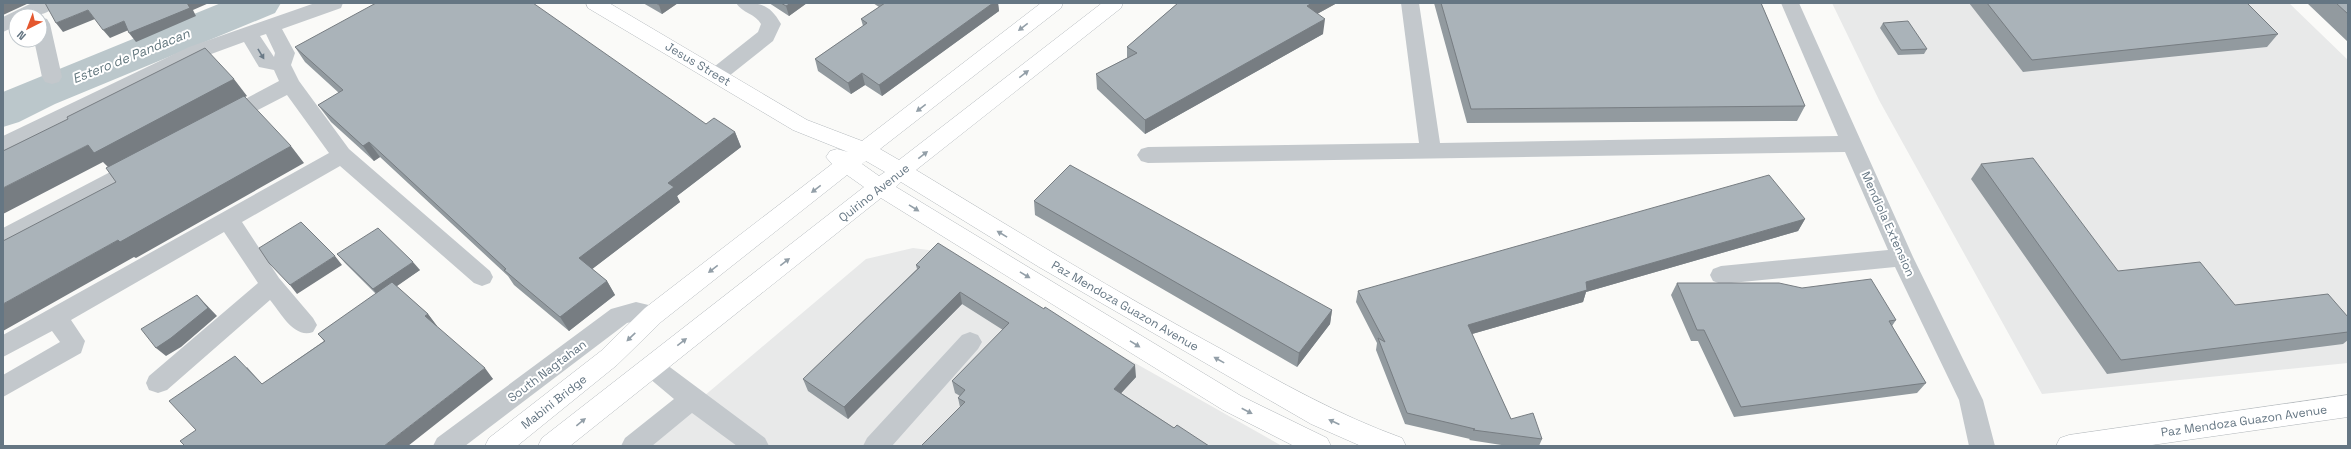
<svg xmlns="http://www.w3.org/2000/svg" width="2351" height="449" viewBox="0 0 2351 449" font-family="'Space Grotesk',sans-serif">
	<rect width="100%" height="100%" fill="#fafaf8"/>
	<path fill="#e8e9e9" d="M1832,3H2289L2348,60V363L2042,394L1879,100Z
		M913,248L936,251L1282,446H645L866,259Z"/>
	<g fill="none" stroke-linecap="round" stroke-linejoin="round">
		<path fill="#bbc7cb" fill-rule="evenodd" d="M221,3H281L275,13L55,104L19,122L3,127V92Z"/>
		<defs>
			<path id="major" d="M586,3H609L807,120L862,141L1041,3H1063L1061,8L880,149L899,160L1102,3H1123L1121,8L916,170C1017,231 1117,293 1221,349C1280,382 1338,415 1402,438L1406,446H1361L1311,424L1039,267L901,182L896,187L1241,396L1327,438L1331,446H1294L1223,410L881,198L570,446H538L542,438L864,187L847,175L661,322L617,365L517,446H485L489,438L601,351L645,308L832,164L826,157L830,151L837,149L848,152L793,130L588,8ZM866,161L885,172L879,176L862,164Z
				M2348,395V417L2145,446H2056L2060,438L2069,435Z"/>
		</defs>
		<use href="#major" stroke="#b5babe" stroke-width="1"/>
		<path fill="#c3c8cc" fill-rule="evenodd" d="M32,3H57C49,17 30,16 16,16V26L3,32V17Z
			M315,3H343L341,8L282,29L295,53L291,65L299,81L349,149L490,271L493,277L490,283L482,286L474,283L340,166L242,222L279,278L313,318L317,325L313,332C294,339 281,313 270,300L167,390L158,393L149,390L146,383L149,376L258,283L224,232L71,320L85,341L81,353L3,397V375L60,342L52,331L3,357V335L329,153L287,95L233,123L226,125L219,123L216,118L219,113L279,81L274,70L259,67L244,42L203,57L3,153V136L189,47ZM266,34L275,53L274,57L260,36Z
			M736,3C758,3 769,2 781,24L773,41L724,80L717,82L710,80L707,75L710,70L758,32L761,24C756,14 742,13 736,3Z
			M1401,3H1419L1440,143L1838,136L1781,3H1799L1913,257L1983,400L1995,446H1969L1959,400L1895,267L1721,284L1713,281L1710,275L1713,269L1721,266L1888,250L1845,152L1148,163L1141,161L1137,155L1141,149L1148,147L1419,143Z
			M40,17L47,19L50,24L62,77L59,82L52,84L45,82L42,77L34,40H40Z
			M139,157L146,159L150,165L146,171L3,247V228Z
			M636,302L661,308L665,315L661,322C650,326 639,319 627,323L465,446H433L437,438L611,309Z
			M970,332L978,335L982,342L978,349L892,446H863L867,438L962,335Z
			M651,356L659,359L765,438L769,446H737L692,413L652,446H621L625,438L674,399L643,373L639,366L643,359Z"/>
		<use href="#major" fill="#fff" fill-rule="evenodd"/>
	</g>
	<path fill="#929a9f" d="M643,3H678L662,14Z
		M769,3H807L789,16Z
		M873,3H998L999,11L882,96L865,85L851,94L818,71L815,59L863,26L861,19L879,7Z
		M1178,3H1337L1317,14L1323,34L1145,134L1097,89L1096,74L1127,58V47Z
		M1434,3H1761L1805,106L1797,121L1467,123Z
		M1969,3H2247L2278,34L2267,47L2023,72Z
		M2307,3H2348V42Z
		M1883,23L1927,49L1924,54L1898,55L1880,28Z
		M295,47L706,124L735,132L741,147L677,196L680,202L592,269L607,281L615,295L569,331L514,285L508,276L380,157L374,161L331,122L318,105L339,93L305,62Z
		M1981,164L2118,271L2235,305L2348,317V340L2343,344L2107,374L1971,179Z
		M1034,201L1332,310L1330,324L1297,367L1035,215Z
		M1805,219L1798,231L1586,292L1583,302L1472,334L1511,419L1542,439L1539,446H1508L1469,440L1470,439L1405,424L1376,350L1377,343L1356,302L1358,291Z
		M337,254L420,270L396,286L428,314L437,326H436L493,379L196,430L247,367L262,384L324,341L318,334L376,294L345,263Z
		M916,265L1136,377L1121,393L1174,428L1209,446L960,407L958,398L960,396L955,393L952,381L1003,330L962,304L848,419L808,391L803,379L917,269Z
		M1677,283L1896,320L1892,326L1926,383L1917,393L1734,417L1698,341H1691L1671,295Z"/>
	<path fill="#777d82" d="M3,3H29L3,15Z
		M187,3H209L193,10L196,16L136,42L129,33Z
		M661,3H678L662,14L659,5Z
		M791,3H807L789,16L786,6Z
		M993,3H998L999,11L882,96L879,85Z
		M1312,3H1337L1306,20L1307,6Z
		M88,10L95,19L63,32L56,23Z
		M1325,19L1323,34L1145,134V120Z
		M124,21L131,29L110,38L103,30Z
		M862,73L865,85L851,94L848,83Z
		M234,79L247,96L110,169L103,162L3,214V188L88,145Z
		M735,132L741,147L677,196L680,202L587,273L579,258L668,183Z
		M369,142L380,157L374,161L363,146Z
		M291,146L304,163L136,258L134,257L3,331V304L118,240Z
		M1805,219L1798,231L1586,292L1583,302L1465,336L1468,325L1586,282Z
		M335,256L342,265L297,294L290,285Z
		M413,262L420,270L380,298L373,289Z
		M607,281L615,295L569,331L560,317Z
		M960,292L962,304L848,419L844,407Z
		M197,295L217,316L181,347L166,356L156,348Z
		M1332,310L1330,324L1297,367L1299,353Z
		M428,314L437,326L434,328L425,316Z
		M1135,365L1136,377L1114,401V389Z
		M485,368L493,379L408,446H384Z"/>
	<path fill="#aab3b9" stroke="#777d82" d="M45,3H187L190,8L129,33L124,21L103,30L88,10L56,23Z
		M376,3H533L706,124L714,118L735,132L668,183L674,187L579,258L607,281L560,317L504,270L506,269L369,142L363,146L318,105L343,90L295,47Z
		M656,3H661L659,5Z
		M781,3H791L786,6Z
		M885,3H993L879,85L862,73L848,83L815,59L867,23L861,19Z
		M1178,3H1312L1307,6L1325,19L1145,120L1096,74L1137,53L1127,47Z
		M1441,3H1761L1805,106L1471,109Z
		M1987,3H2247L2278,34L2032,60Z
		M2336,3H2348V14Z
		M1908,21L1927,49L1901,50L1883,23Z
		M205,48L234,79L94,153L88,145L3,188V151L68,119L67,117Z
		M244,96L291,146L120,242L118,240L3,304V241L116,182L106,168Z
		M2033,158L2118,271L2200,262L2235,305L2328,294L2348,317V332L2121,360L1981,164Z
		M1070,165L1332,310L1299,353L1034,201Z
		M1769,175L1805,219L1586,282L1587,290L1468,325L1511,419L1533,413L1542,439L1473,430L1475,429L1407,413L1378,338L1385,342L1358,291Z
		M301,222L335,256L290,285L269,263L259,248Z
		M378,228L413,262L373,289L337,254Z
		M938,243L1044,309L1045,307L1135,365L1114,389L1174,428L1177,425L1209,446H921L965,402L958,398L965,390L952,381L1009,323L960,292L844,407L803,379L920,267L916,265Z
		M1871,279L1896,320L1889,321L1926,383L1741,407L1704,330H1697L1677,283H1779L1802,288Z
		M392,282L428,314L425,316L485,368L384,446H185L180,441L196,430L169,401L235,356L262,384L325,341L318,334Z
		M197,295L208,308L171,338L156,348L141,329Z"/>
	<defs><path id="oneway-solid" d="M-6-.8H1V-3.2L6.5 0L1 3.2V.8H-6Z"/></defs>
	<g fill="#939fa8">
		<use href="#oneway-solid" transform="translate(1023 27) rotate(142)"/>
		<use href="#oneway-solid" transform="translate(1024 74) rotate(-38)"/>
		<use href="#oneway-solid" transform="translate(921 108) rotate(142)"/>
		<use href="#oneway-solid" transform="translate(923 155) rotate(-38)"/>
		<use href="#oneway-solid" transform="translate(816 189) rotate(142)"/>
		<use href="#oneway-solid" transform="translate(914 208) rotate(32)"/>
		<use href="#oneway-solid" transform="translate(1002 234) rotate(-149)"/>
		<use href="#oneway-solid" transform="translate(785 262) rotate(-38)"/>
		<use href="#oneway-solid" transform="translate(713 269) rotate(142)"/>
		<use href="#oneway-solid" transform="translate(1025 275) rotate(31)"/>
		<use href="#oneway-solid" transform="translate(631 337) rotate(136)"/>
		<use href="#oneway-solid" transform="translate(682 342) rotate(-38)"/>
		<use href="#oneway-solid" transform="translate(1135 344) rotate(32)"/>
		<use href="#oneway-solid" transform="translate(1219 360) rotate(-151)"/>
		<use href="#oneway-solid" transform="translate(1247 411) rotate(27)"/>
		<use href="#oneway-solid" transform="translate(581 422) rotate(-39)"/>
		<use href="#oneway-solid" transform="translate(1334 422) rotate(-155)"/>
	</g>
	<use fill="#6a7a87" href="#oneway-solid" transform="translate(261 54) rotate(59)"/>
	<g text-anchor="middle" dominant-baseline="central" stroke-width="4" stroke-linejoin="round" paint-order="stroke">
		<g font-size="12" fill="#657683" stroke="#fff">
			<text transform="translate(698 64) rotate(31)">Jesus Street</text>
			<text transform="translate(874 193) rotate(-38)">Quirino Avenue</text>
			<text transform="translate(1888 224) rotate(66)">Mendiola Extension</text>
			<text transform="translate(1125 306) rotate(30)">Paz Mendoza Guazon Avenue</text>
			<text transform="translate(547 371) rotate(-37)">South Nagtahan</text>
			<text transform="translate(554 402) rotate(-38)">Mabini Bridge</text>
			<text transform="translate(2244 421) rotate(-8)">Paz Mendoza Guazon Avenue</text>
		</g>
		<g font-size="13" font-style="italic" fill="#60757c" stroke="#fff">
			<text transform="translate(131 56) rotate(-22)">Estero de Pandacan</text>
		</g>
	</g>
	<rect width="2351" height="449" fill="none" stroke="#657683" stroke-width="8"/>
	<g transform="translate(28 28) rotate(222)"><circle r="19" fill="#ffffff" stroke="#c1c8cd"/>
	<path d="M0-3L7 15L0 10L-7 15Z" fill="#e4572e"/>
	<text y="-6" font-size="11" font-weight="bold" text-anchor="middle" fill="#657683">N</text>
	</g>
</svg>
